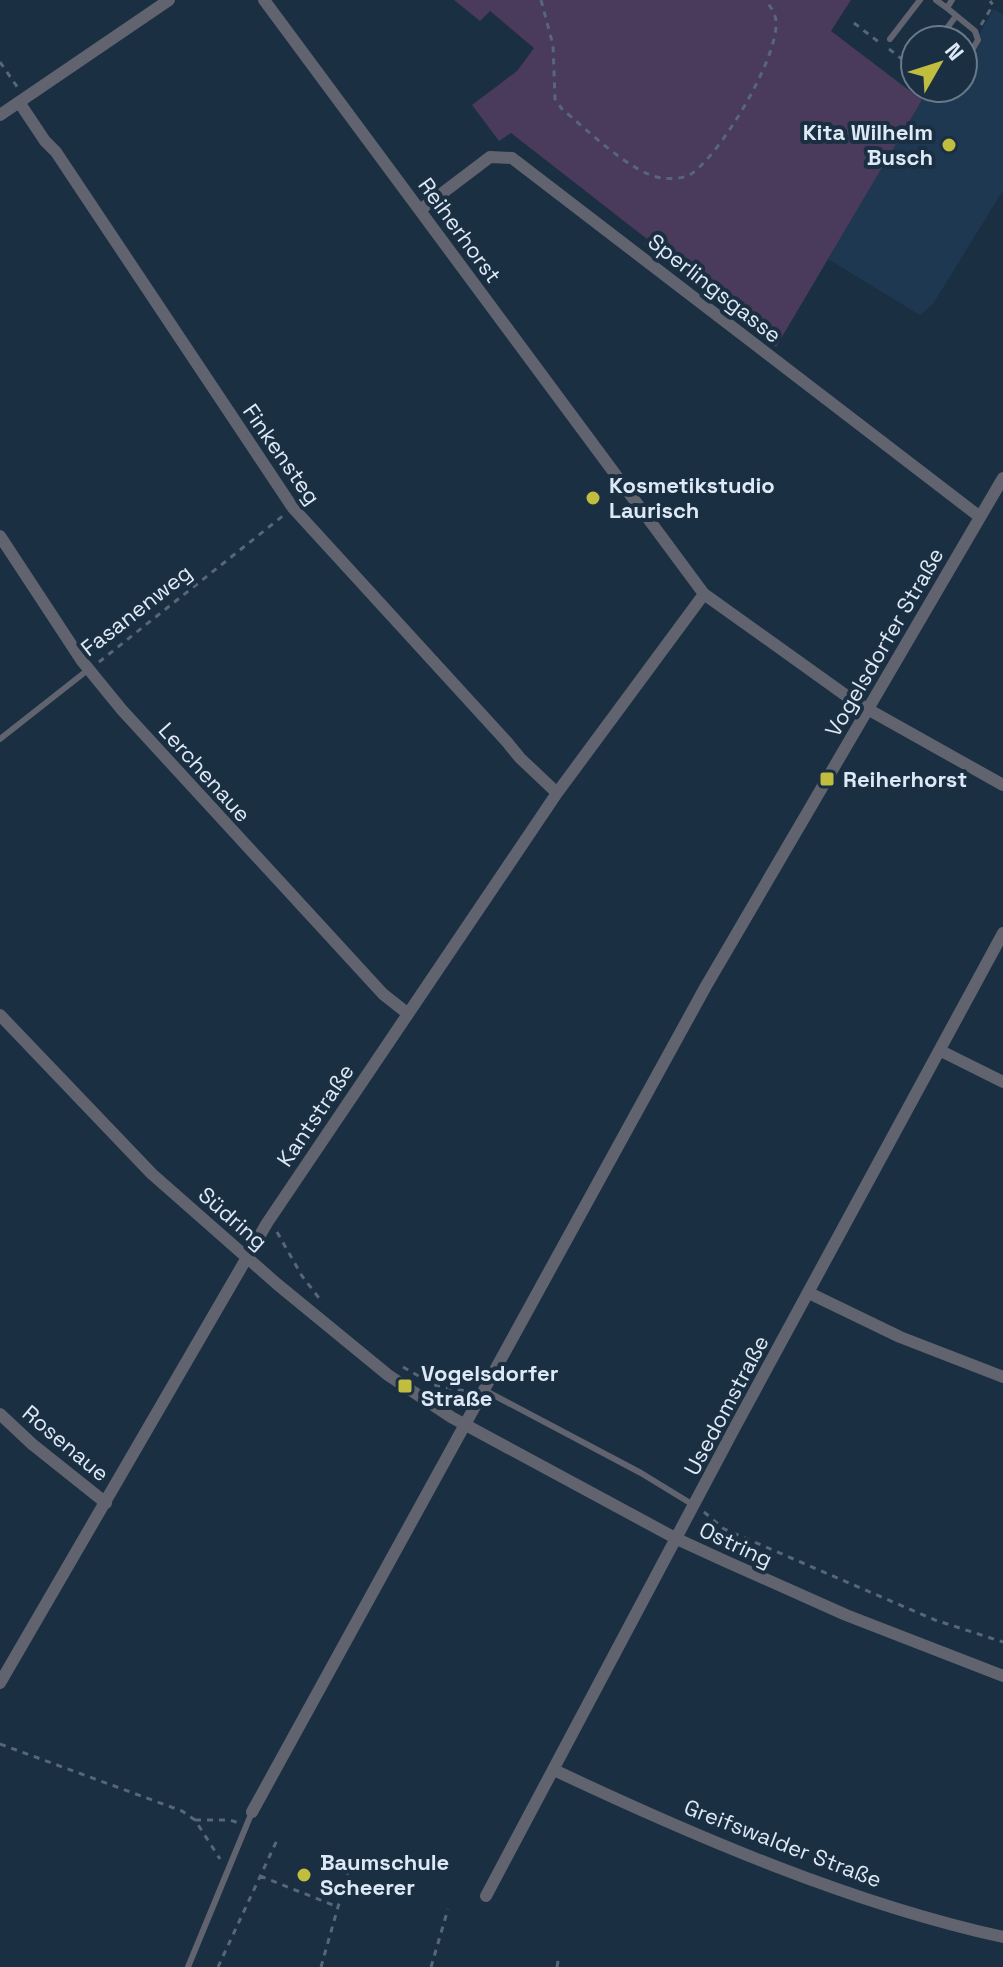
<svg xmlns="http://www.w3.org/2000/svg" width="1003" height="1967" viewBox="0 0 1003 1967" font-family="'Space Grotesk',sans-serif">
	<rect width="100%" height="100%" fill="#1b2f42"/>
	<path fill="#1f3851" d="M994,9L1003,15V190L933,304L920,315L828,259L929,88H963V61Z"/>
	<path fill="#4a3a5c" d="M454,0H851L831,31L922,100L776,347L644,245L647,239L511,133L499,141L472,105L517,71L534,48L490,11L480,21Z"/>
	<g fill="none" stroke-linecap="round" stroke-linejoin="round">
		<path stroke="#556778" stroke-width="3" stroke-dasharray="6 6" stroke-linecap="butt" d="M541,0L553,45L555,99L562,109C585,128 633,175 662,178C671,179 683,179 691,174C721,154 779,57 776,21C775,12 770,6 765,0
			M854,23L880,43
			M981,25L993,5L990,1
			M889,49L915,69
			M0,62L18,88
			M941,88L949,94L952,89
			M99,662L284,515
			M277,1232L302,1276L322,1302
			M403,1367L434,1385L466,1391
			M446,1397L460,1402
			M704,1512L724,1529L935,1620L1003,1642
			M0,1744L182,1811L195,1820L220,1859
			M195,1820H230L239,1823
			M260,1876L338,1907
			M218,1967L278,1838
			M321,1967L349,1868
			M431,1967L448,1909
			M557,1967L559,1956"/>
		<path stroke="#61636f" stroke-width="6" d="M936,0L947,8
			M952,0L947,8L975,31L978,40L963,65
			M890,39L920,0
			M938,40L956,16
			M0,739L89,669
			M484,1390L641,1473L695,1506
			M188,1967L252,1812"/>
		<path stroke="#61636f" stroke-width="12" d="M264,0L704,594L855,702L1003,785
			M19,102L45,141L56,152L293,508L507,742L520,758L557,793
			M0,115L169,0
			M420,210L490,157L512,158L980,517
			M0,536L82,661L122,710L383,994L407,1013
			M0,1015L152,1174L277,1284L388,1375L451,1417L677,1539L725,1561L846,1615L1003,1676
			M941,1051L1003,1082
			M809,1293L900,1337L1003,1377
			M0,1414L32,1444L106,1503
			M0,1683L267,1223L557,793L704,594
			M554,1770C694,1836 852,1904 1003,1937
			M252,1812L706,986L1003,478
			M486,1896L735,1427L1003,933"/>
	</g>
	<g fill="#c1bd3f" stroke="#1b2f42" stroke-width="3">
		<circle cx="949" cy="145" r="8"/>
		<circle cx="593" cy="498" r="8"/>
		<rect x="819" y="771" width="16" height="16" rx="4"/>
		<rect x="397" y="1378" width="16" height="16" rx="4"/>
		<circle cx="304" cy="1875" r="8"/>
	</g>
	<g text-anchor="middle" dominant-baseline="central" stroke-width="8" stroke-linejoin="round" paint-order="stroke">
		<g font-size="22" font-weight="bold" fill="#dde9f6" stroke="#1b2f42" text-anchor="start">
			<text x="933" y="132" text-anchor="end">Kita Wilhelm<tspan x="933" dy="25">Busch</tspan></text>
			<text x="609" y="485">Kosmetikstudio<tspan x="609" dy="25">Laurisch</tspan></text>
			<text x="843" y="779">Reiherhorst</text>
			<text x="421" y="1373">Vogelsdorfer<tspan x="421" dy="25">Straße</tspan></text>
			<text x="320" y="1862">Baumschule<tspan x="320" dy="25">Scheerer</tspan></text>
		</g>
		<g font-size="22" fill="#dde9f6" stroke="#1b2f42">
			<text transform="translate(460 230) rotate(54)">Reiherhorst</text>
			<text transform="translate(715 288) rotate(38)">Sperlingsgasse</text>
			<text transform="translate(282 454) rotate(55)">Finkensteg</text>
			<text transform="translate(136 610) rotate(-38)">Fasanenweg</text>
			<text transform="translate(884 642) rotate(-60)">Vogelsdorfer Straße</text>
			<text transform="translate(205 772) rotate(48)">Lerchenaue</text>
			<text transform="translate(315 1115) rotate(-56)">Kantstraße</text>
			<text transform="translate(233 1218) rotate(41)">Südring</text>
			<text transform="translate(726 1405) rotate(-62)">Usedomstraße</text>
			<text transform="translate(66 1443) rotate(40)">Rosenaue</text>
			<text transform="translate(736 1544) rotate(25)">Ostring</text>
			<text transform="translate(783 1843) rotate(21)">Greifswalder Straße</text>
		</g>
	</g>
	<g transform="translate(939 64) rotate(51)"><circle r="38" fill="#1b2f42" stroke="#69798a" stroke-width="2"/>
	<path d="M0-6L14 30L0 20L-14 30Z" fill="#c1bd3f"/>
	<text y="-12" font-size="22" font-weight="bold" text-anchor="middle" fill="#dde9f6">N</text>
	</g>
</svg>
